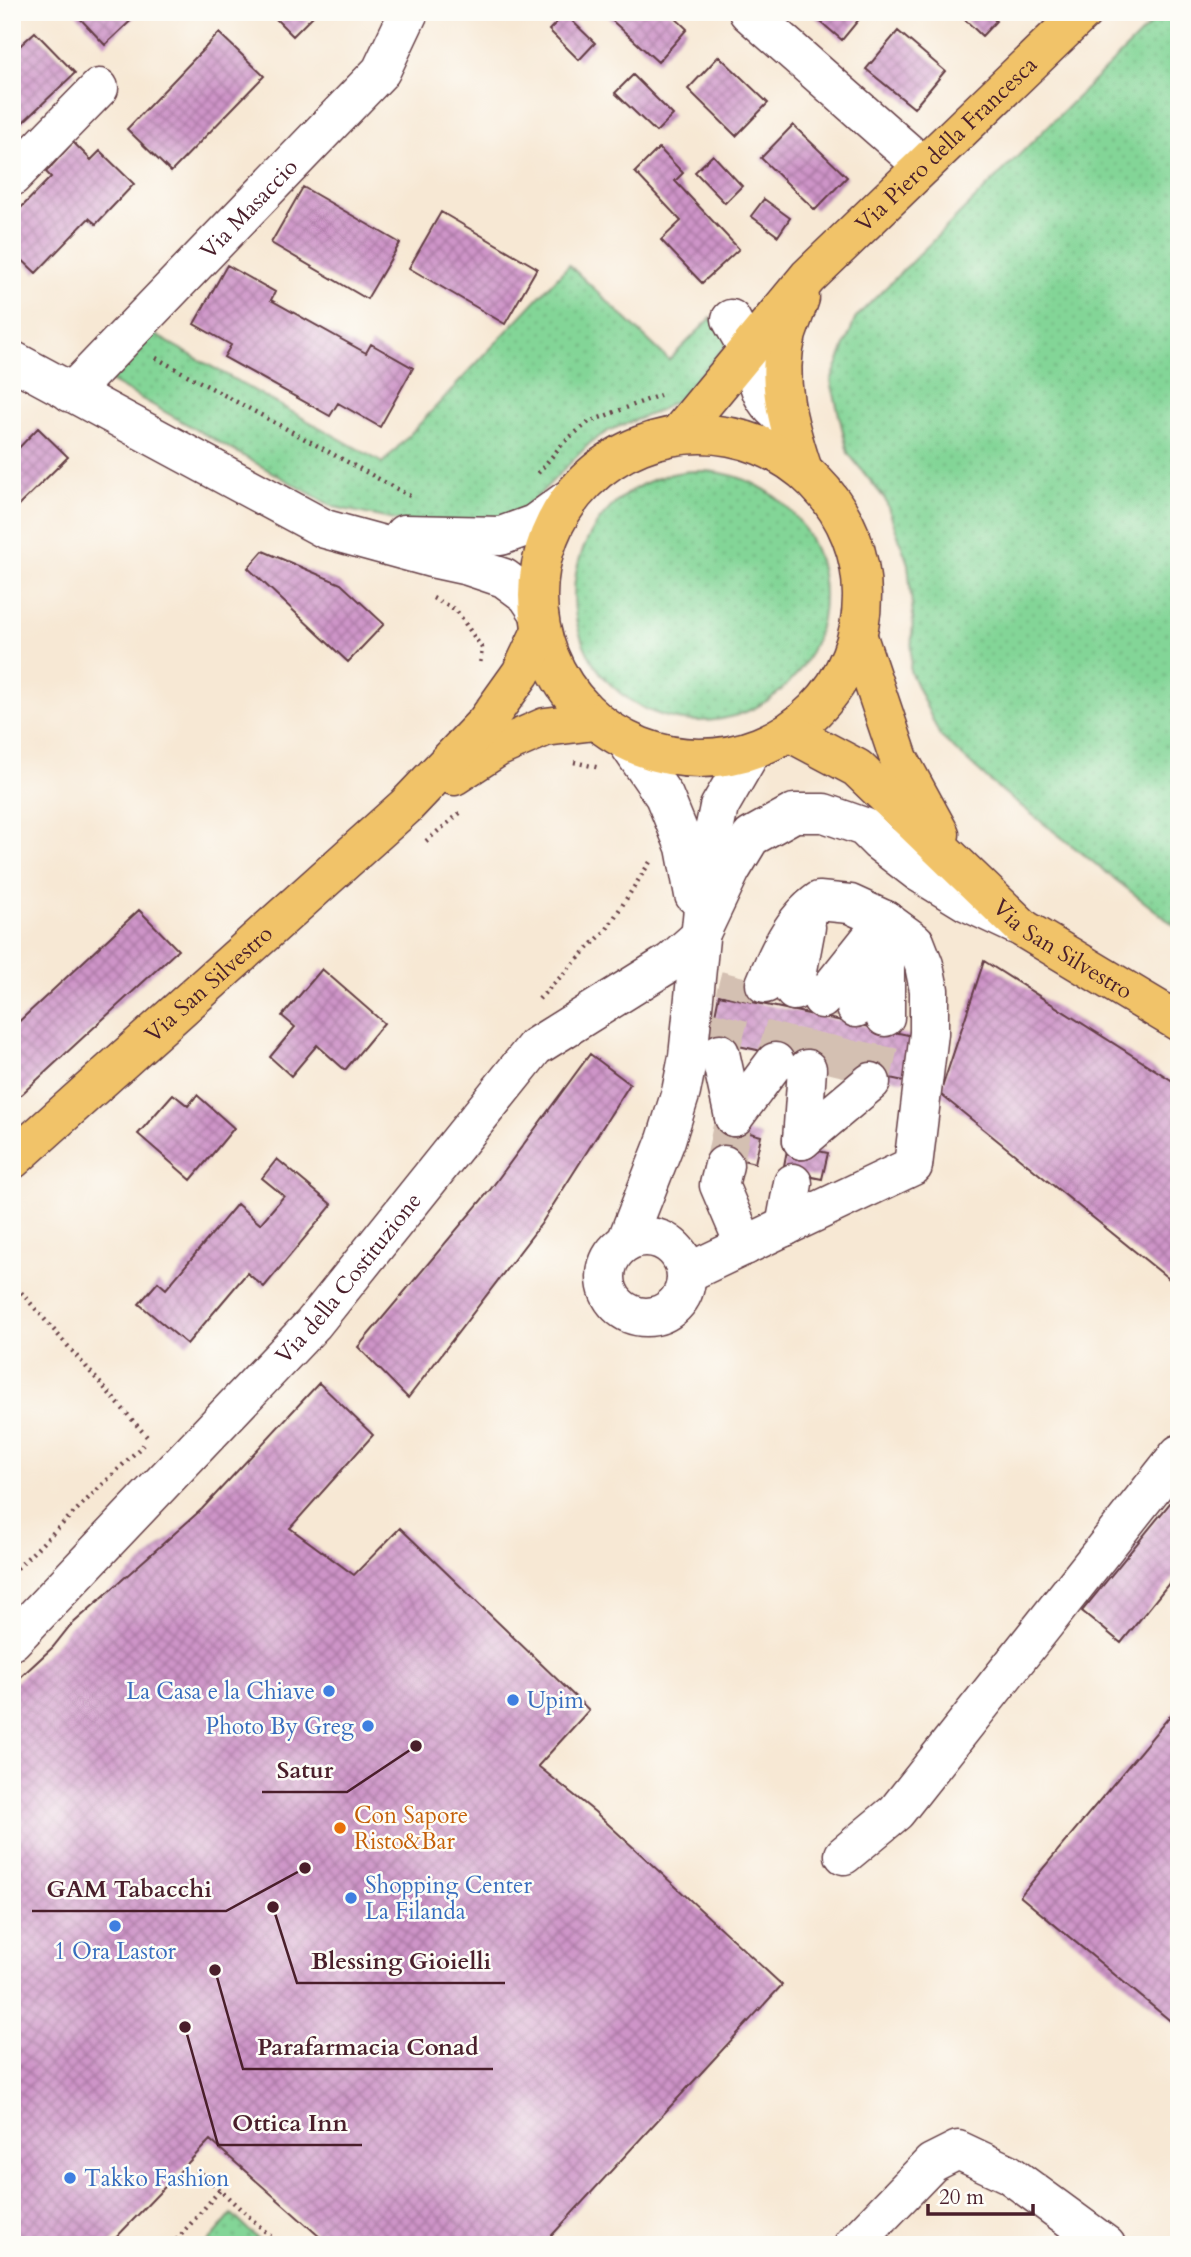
<svg xmlns="http://www.w3.org/2000/svg" width="1191" height="2257" viewBox="0 0 1191 2257" font-family="Cardo,serif">
	<defs>
		<pattern id="grass-dots" width="8" height="8" patternUnits="userSpaceOnUse" patternTransform="scale(1.75)"><rect width="8" height="8" fill="#83d597"/><path d="M2 2h.1M6 6h.1" fill="none" stroke="#73b682" stroke-width="1.8" stroke-linecap="round"/></pattern>
		<pattern id="building-cross-hatch" width="8" height="8" patternUnits="userSpaceOnUse" patternTransform="scale(1.75)"><rect width="8" height="8" fill="#ce94c8"/><path d="M0 0l8 8M0 8l8-8" fill="none" stroke="#a978a3"/></pattern>
	</defs>
	<rect width="100%" height="100%" fill="#fdfcf7"/>
	<filter id="ink" filterUnits="userSpaceOnUse"><feTurbulence type="fractalNoise" baseFrequency=".0143" numOctaves="2"/><feDisplacementMap in="SourceGraphic" scale="14" xChannelSelector="R" yChannelSelector="G"/><feConvolveMatrix kernelMatrix="1 2 1 2 8 2 1 2 1" color-interpolation-filters="sRGB"/></filter>
	<filter id="wash" filterUnits="userSpaceOnUse"><feTurbulence type="fractalNoise" baseFrequency=".00686" numOctaves="4" result="noise"/><feDisplacementMap in="SourceGraphic" scale="28" xChannelSelector="R" yChannelSelector="G"/><feGaussianBlur stdDeviation="1.57" result="paint"/><feColorMatrix in="noise" values="0 0 0 0 0 0 0 0 0 0 0 0 0 0 0 0 0 1.4 0 .05"/><feComposite in="paint" operator="in"/></filter>
	<g filter="url(#wash)">
		<rect width="100%" height="100%" fill="#f7e8d4"/>
		<path fill="url(#grass-dots)" stroke="#667a61" stroke-width="2" d="M1163,12H1179V929L993,784L940,736L910,671L913,617L908,564L885,499L848,453L831,381L856,317Z
			M569,265L669,360L711,318L731,340L679,399L656,412L610,430L591,442L524,510L497,522L408,523L334,507L103,377L150,332L383,463Z
			M574 596a125 125 0 1 1 250 0a125 125 0 1 1-250 0Z
			M232,2214L264,2245H206Z"/>
		<g id="blocks">
			<path fill="url(#building-cross-hatch)" d="M74,12H140L105,45Z
				M269,12H317L293,36Z
				M613,12H669L687,29L658,62L608,17Z
				M809,12H865L842,40Z
				M957,12H987L996,21L982,36Z
				M565,14L595,43L579,60L549,30Z
				M898,31L945,71L914,108L866,69Z
				M35,32L75,73L21,124L12,115V53Z
				M219,33L264,76L171,172L127,129Z
				M719,56L768,103L736,136L688,89Z
				M633,75L673,115L656,132L615,93Z
				M793,125L847,177L815,210L761,158Z
				M73,142L91,160L100,151L134,184L96,224L89,218L36,273L12,250V217L51,177L46,172Z
				M659,148L683,173L675,181L739,249L702,283L661,240L681,221L635,172Z
				M713,155L742,186L725,203L695,172Z
				M303,187L400,243L367,299L271,243Z
				M764,199L790,218L778,236L751,216Z
				M441,212L537,268L505,324L409,268Z
				M227,265L275,292L271,300L366,353L371,344L413,368L380,427L338,403L330,416L224,357L231,345L194,324Z
				M38,428L68,457L12,512V455Z
				M263,551L341,584L384,624L348,662L248,568Z
				M139,910L178,950L12,1103V1028Z
				M984,961L1179,1085V1287L940,1094Z
				M322,969L384,1023L345,1070L317,1045L291,1076L270,1057L295,1027L282,1016Z
				M719,995L913,1036L904,1081L710,1040Z
				M590,1054L630,1084L541,1224L408,1398L358,1347L490,1190Z
				M173,1094L188,1106L197,1095L234,1128L191,1180L138,1134Z
				M720,1125L761,1136L755,1163L713,1153Z
				M788,1145L828,1153L822,1179L783,1171Z
				M277,1159L332,1205L264,1287L247,1273L187,1344L139,1304L158,1282L166,1289L237,1204L260,1224L284,1196L262,1178Z
				M319,1383L373,1435L290,1528L354,1575L400,1528L589,1710L538,1766L595,1812L782,1985L543,2245H329L210,2140L109,2245H16L12,2241V1685L53,1647L69,1627L202,1509Z
				M1179,1492V1571L1121,1643L1082,1611Z
				M1179,1705V2028L1020,1896Z"/>
		</g>
	</g>
	<g filter="url(#ink)">
		<use href="#blocks" fill-opacity="0" stroke="#643d44" stroke-width="2"/>
		<g fill="none" stroke-linecap="round" stroke-linejoin="round">
			<path stroke="#d4c0b2" stroke-width="38" stroke-dasharray="38 19" stroke-linecap="butt" d="M720,1053L740,976
				M775,1062L794,991
				M807,1069L822,999
				M839,1076L856,1008
				M871,1082L885,1017
				M724,1165L734,1117"/>
			<defs>
				<g id="minor">
					<path d="M748,12L923,166"/>
					<path d="M12,177L99,88"/>
					<path d="M731,319C736,329 743,339 747,349C763,382 752,396 787,420"/>
					<path d="M12,360L325,529L431,558L468,566L504,578L527,595L537,610"/>
					<path id="s1" d="M71,393L381,71L409,12"/>
					<path d="M404,534L501,536L534,524L567,500"/>
					<path d="M627,742L664,796L685,847L694,895"/>
					<path d="M794,991L806,927"/>
					<path d="M822,999L885,920"/>
					<path d="M856,1008L875,952"/>
					<path d="M885,1017V920"/>
					<path d="M720,1053L734,1117"/>
					<path d="M734,1117L775,1062"/>
					<path d="M802,1140L871,1082"/>
					<path d="M802,1140L807,1069"/>
					<path d="M724,1165L719,1185L745,1246"/>
					<path d="M785,1227L793,1183"/>
					<circle cx="646" cy="1277" r="40"/>
					<path d="M626,1242L666,1140L681,1092L688,1057L708,859L719,807L752,750"/>
					<path d="M687,1273L913,1166L929,1033V990L924,965L915,942L885,920L850,904L819,901C792,920 777,955 765,984"/>
					<path id="s2" d="M12,1641L313,1324L535,1047L671,962L699,937L731,870L751,837L794,813H824L864,827L879,842L918,872L967,902L1016,925"/>
					<path d="M844,1855L896,1812L1179,1454"/>
					<path d="M853,2245L932,2163L958,2150L1009,2174L1106,2245"/>
				</g>
				<g id="major">
					<path d="M800,298C796,310 791,322 787,334C775,380 788,424 802,467"/>
					<path id="s3" d="M679,433L808,277L1083,12"/>
					<circle cx="700" cy="596" r="162"/>
					<path d="M858,637L899,759L940,834"/>
					<path id="s4" d="M789,732L857,768L1024,929L1179,1022"/>
					<path d="M454,776L497,748L545,727L595,721"/>
					<path id="s5" d="M12,1160L405,807L486,722L521,673L540,633"/>
				</g>
			</defs>
			<use href="#minor" stroke="#643d44" stroke-width="41"/>
			<use href="#major" stroke="#643d44" stroke-width="41"/>
			<path stroke="#643d44" stroke-width="4.5" stroke-dasharray="2 5" stroke-linecap="butt" d="M156,358L410,496
				M538,473L565,441L589,422L660,395
				M433,598L456,610L482,648L480,665
				M574,762L600,768
				M426,841L460,813
				M539,999L607,929L650,862
				M12,1282L149,1439
				M12,1573L143,1445
				M197,2169L280,2245
				M172,2245L221,2189"/>
			<use href="#minor" stroke="#fff" stroke-width="38"/>
			<use href="#major" stroke="#f1c369" stroke-width="38"/>
		</g>
	</g>
	<g fill="#3f7fe0" stroke="#fdfcf7" stroke-width="2.5">
		<circle cx="329" cy="1691" r="7"/>
		<circle cx="513" cy="1700" r="7"/>
		<circle cx="368" cy="1726" r="7"/>
		<circle cx="351" cy="1898" r="7"/>
		<circle cx="115" cy="1926" r="7"/>
		<circle cx="70" cy="2178" r="7"/>
	</g>
	<circle fill="#e8710a" stroke="#fdfcf7" stroke-width="2.5" cx="340" cy="1828" r="7"/>
	<g text-anchor="middle" dominant-baseline="central" stroke-width="5" stroke-linejoin="round" paint-order="stroke">
		<g font-size="23" fill="#4a1f2b" stroke="#fdfcf7">
			<text stroke="none"><textPath href="#s3" startOffset="394">Via Piero della Francesca</textPath></text>
			<text stroke="none"><textPath href="#s1" startOffset="256">Via Masaccio</textPath></text>
			<text stroke="none"><textPath href="#s4" startOffset="352">Via San Silvestro</textPath></text>
			<text stroke="none"><textPath href="#s5" startOffset="264">Via San Silvestro</textPath></text>
			<text stroke="none"><textPath href="#s2" startOffset="495">Via della Costituzione</textPath></text>
		</g>
		<g font-size="23" fill="#366cbe" stroke="#fdfcf7" text-anchor="start">
			<text x="315" y="1691" text-anchor="end">La Casa e la Chiave</text>
			<text x="527" y="1700">Upim</text>
			<text x="354" y="1726" text-anchor="end">Photo By Greg</text>
			<text x="365" y="1885">Shopping Center<tspan x="365" dy="26">La Filanda</tspan></text>
			<text x="115" y="1951" text-anchor="middle">1 Ora Lastor</text>
			<text x="84" y="2178">Takko Fashion</text>
		</g>
		<g font-size="23" fill="#c56008" stroke="#fdfcf7" text-anchor="start">
			<text x="354" y="1815">Con Sapore<tspan x="354" dy="26">Risto&amp;Bar</tspan></text>
		</g>
	</g>
	<path fill="none" stroke="#4a1f2b" stroke-width="2.5" d="M416 1746L347 1792H262M305 1868L226 1911H32M273 1907L297 1983H505M215 1970L243 2069H493M185 2027L218 2145H362"/>
	<g fill="#4a1f2b" stroke="#fdfcf7" stroke-width="2.5">
		<circle cx="416" cy="1746" r="7"/>
		<circle cx="305" cy="1868" r="7"/>
		<circle cx="273" cy="1907" r="7"/>
		<circle cx="215" cy="1970" r="7"/>
		<circle cx="185" cy="2027" r="7"/>
	</g>
	<g font-size="24" text-anchor="middle" font-weight="bold" fill="#4a1f2b" stroke="#fdfcf7" stroke-width="5" stroke-linejoin="round" paint-order="stroke">
		<text x="305" y="1778">Satur</text>
		<text x="129" y="1897">GAM Tabacchi</text>
		<text x="401" y="1969">Blessing Gioielli</text>
		<text x="368" y="2055">Parafarmacia Conad</text>
		<text x="290" y="2131">Ottica Inn</text>
	</g>
	<rect width="1191" height="2257" fill="none" stroke="#fdfcf7" stroke-width="42"/>
	<path d="M928 2204v10h105v-10" fill="none" stroke="#4a1f2b" stroke-width="3.5"/>
	<text x="939" y="2204" font-size="21" fill="#4a1f2b" stroke="#fdfcf7" stroke-width="5" paint-order="stroke">20 m</text>
</svg>
